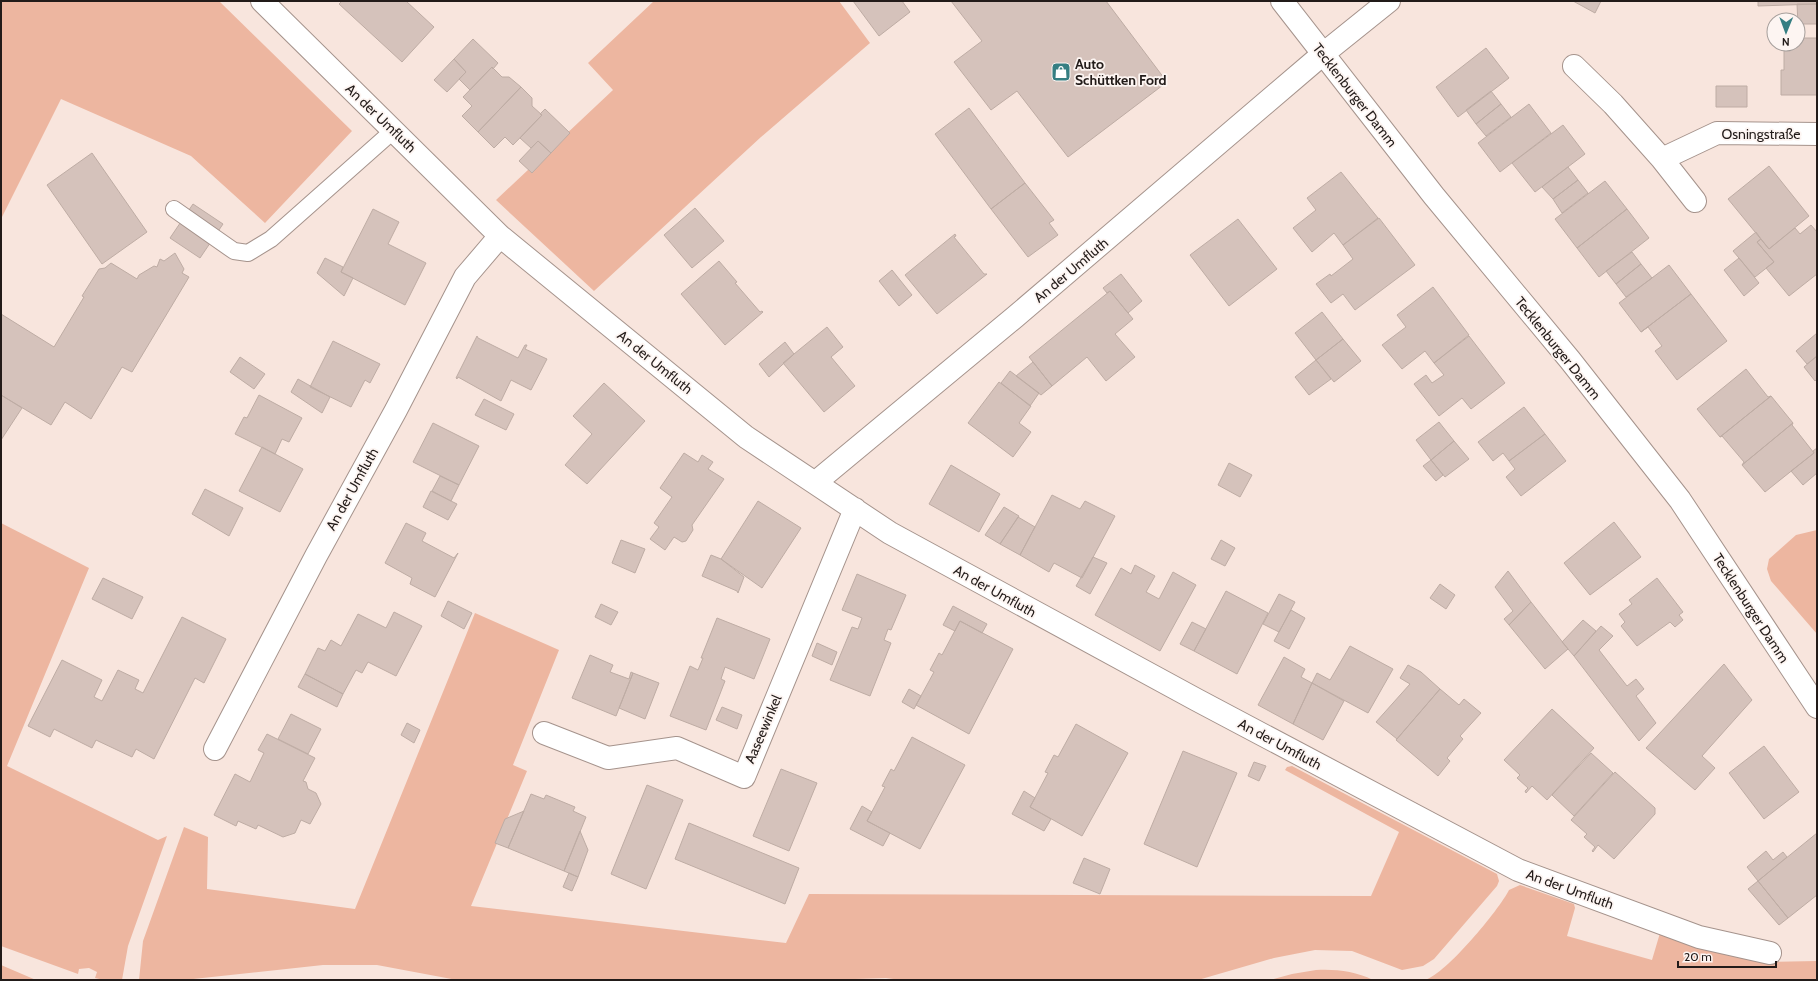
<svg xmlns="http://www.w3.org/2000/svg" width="1818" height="981" viewBox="0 0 1818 981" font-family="Cabin,sans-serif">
	<rect width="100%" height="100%" fill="#f8e5dd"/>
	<path fill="#edb6a0" d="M1,1H219L352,131L265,223L191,156L61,99L1,219Z
		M654,1H839L870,43L761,137L594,291L496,200L613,90L588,63Z
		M1,523L89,568L7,766L158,840L167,836L128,946L122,980H104L95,978L97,972L89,968L79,969L78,974L1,946Z
		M1817,530V634L1771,581L1767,569L1769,559L1796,535Z
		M475,613L559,650L513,765L527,771L471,906L786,943L809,894L1371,896L1399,832L1285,770L1287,767L1292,766L1497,874L1499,881L1497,886L1434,959L1423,966L1402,970L1352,951L1315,950L1274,958L1198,980H901L886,978L825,980H457L377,965H323L184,980H139L143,941L184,827L208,837L207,889L355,909Z
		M1520,885L1574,904L1575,908L1567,936L1652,960L1660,933L1772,962L1817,961V980H1425C1446,974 1499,910 1509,890Z
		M1,965L36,980H1Z
		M1316,970C1336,969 1355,971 1373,980H1270L1292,974Z"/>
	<path fill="#d5c2bb" stroke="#beaca4" d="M342,1H406L434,27L402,62L339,4Z
		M853,1H902L910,12L879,36Z
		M951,1H1106L1167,82L1068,157L1017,91L991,110L954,62L982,41Z
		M1573,1H1601L1595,13Z
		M1758,1H1817V4L1758,6Z
		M1797,4H1817V24H1798Z
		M1798,38H1817V95H1781V70H1784V44H1798Z
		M473,39L498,63L493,69L492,67L470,90L459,79L466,72L454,59Z
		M1486,48L1509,78L1458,117L1436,87Z
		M454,59L466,72L447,92L434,80Z
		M492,67L502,77H509L521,87L478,132L462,116L472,106L463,97Z
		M1716,86H1747V107H1716Z
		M521,87L532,98V106L542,115L513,145L505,137L494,148L478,132Z
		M1491,91L1501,104L1476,124L1466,110Z
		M1501,104L1511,117L1486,136L1476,124Z
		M1529,104L1551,133L1500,172L1478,143Z
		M969,108L1025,183L991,209L935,134Z
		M545,109L570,133L551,153L538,141L531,148L520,138L542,115L540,114Z
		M1563,125L1585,154L1535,192L1512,163Z
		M538,141L551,153L532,173L519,161Z
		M92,153L147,232L102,264L47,185Z
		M1769,166L1809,216L1769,249L1728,199Z
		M1568,167L1578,180L1553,199L1542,187Z
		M1341,172L1378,218L1343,245L1334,233L1312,252L1293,228L1316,210L1307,198Z
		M1578,180L1588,193L1562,213L1553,199Z
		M1605,181L1627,209L1577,248L1555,219Z
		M1025,183L1054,220L1049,223L1058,235L1028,257L991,209Z
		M193,204L223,224L200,258L170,238Z
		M695,208L724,241L692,268L664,235Z
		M373,209L399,222L388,244L426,263L405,305L341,272Z
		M1627,209L1649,238L1599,277L1577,248Z
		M1379,218L1415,265L1355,310L1343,294L1331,303L1316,284L1330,274L1331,276L1353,259L1343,245Z
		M1238,219L1277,269L1229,306L1190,255Z
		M1811,225L1817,232V274L1789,296L1766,268L1774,262L1757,242L1761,239L1769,249L1795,228L1800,234Z
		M1756,232L1761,239L1757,242L1774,262L1755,277L1733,251Z
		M955,234L956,236L954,237L984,274H987L937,314L905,275Z
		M1632,252L1641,264L1616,284L1606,271Z
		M175,253L184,269L182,273L189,277L132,372L122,367L91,419L65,402L51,425L1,395V314L54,347L84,297L82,296L99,269L105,268L111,263L137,279L139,275L154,266L157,267L160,259L164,261Z
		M325,258L343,267L341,272L353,278L344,296L317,273Z
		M1739,258L1759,283L1744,296L1724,270Z
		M719,261L737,282L735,283L760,312L762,311L763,312L725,345L681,294Z
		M1641,264L1652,278L1626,297L1616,284Z
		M1669,265L1691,294L1641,332L1619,303Z
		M892,270L912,295L899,306L879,281Z
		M1121,274L1142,301L1128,313L1110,291L1107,293L1103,288Z
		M1433,287L1469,335L1434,363L1425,351L1402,369L1382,345L1406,327L1397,315Z
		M1110,291L1133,319L1115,334L1135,357L1106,381L1087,357L1052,386L1029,357Z
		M1691,294L1727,341L1677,380L1655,351L1662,346L1648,327L1641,332Z
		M1322,312L1343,339L1316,360L1295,333Z
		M827,327L843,347L831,357L855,386L824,412L783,363Z
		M1817,333V356L1807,364L1796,351Z
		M477,336L478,338L518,358L525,345H527L525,349L547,359L531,390L511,380L501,401L458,377L457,379L456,378Z
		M1469,336L1505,383L1471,409L1462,398L1439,416L1414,384L1426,375L1432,383L1444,375L1434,363Z
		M1343,339L1361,361L1334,382L1316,360Z
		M333,341L380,364L370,383L365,380L351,407L310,387Z
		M785,342L794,354L769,377L759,364Z
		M1817,356V379L1815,381L1804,367Z
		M240,357L265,374L254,389L230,372Z
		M1316,360L1331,379L1309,395L1295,377Z
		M1033,362L1052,386L1041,395L1016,376Z
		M1746,369L1768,397L1771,396L1720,437L1697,409Z
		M1010,371L1039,393L1030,406L1001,383Z
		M298,379L330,397L322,413L291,392Z
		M999,382L1031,406L1019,423L1031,432L1013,457L968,423Z
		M604,383L645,421L587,484L565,465L592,434L573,416Z
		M1,395L22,408L1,440Z
		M259,395L302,418L289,442L282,439L275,454L235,434L244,417L247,418Z
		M1771,396L1793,423L1742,465L1744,462L1722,436L1720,437Z
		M484,399L514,414L506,430L475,415Z
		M1524,407L1545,434L1509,461L1503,453L1493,461L1478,442Z
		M1439,422L1454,441L1431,460L1416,440Z
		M433,423L479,446L459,485L413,462Z
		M1793,423L1792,425L1814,453L1765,492L1742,465Z
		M1545,434L1566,461L1521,496L1506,477L1515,469L1509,461Z
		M1454,441L1469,459L1445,477L1431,460Z
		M262,447L303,469L280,512L239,491Z
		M1817,448V473L1803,485L1791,471L1814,453L1813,451Z
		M684,453L698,462L702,455L713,462L708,469L724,479L692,525L693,530L686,541L682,542L674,537L665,550L650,539L659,527L654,523L672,497L660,488Z
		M1431,460L1443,475L1436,481L1423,466Z
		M1229,463L1252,475L1240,497L1218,485Z
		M951,465L1000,494L979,532L929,504Z
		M440,476L459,485L451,501L432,491Z
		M205,489L243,508L229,536L192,514Z
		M431,491L457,504L448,520L423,507Z
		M1052,495L1080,509L1085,501L1115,516L1082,578L1054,563L1049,572L1020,555Z
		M758,501L801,528L762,588L721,559Z
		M1004,507L1019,516L1000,544L985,535Z
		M1018,517L1035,527L1020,555L1000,544Z
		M1614,522L1641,557L1590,595L1564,563Z
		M406,523L426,533L422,541L454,558L458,553L435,597L410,584L412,578L385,563Z
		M621,540L645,549L635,573L612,563Z
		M1221,540L1235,548L1225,566L1211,559Z
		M711,555L721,559L744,577L738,593L737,591L702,576Z
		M1093,557L1107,563L1090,594L1076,586Z
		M1135,565L1155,576L1146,592L1159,599L1173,572L1196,585L1160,651L1095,615L1121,568L1131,574Z
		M1508,571L1531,602L1509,625L1504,619L1513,611L1495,587Z
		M857,574L906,595L891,630L888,629L884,640L891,643L870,696L830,680L852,627L858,629L862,618L842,610Z
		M103,578L143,597L132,619L92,599Z
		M1657,578L1683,612L1679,615L1683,620L1675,627L1670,622L1637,646L1621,626L1625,622L1619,614L1632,604L1629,600Z
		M1440,584L1455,595L1446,609L1430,598Z
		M1226,591L1268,613L1237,674L1194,651Z
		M1279,594L1295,602L1279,632L1263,624Z
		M448,601L472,613L464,629L441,616Z
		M1531,602L1568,649L1545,669L1509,625Z
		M601,604L618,612L611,625L595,617Z
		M953,606L987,624L982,633L960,621L955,631L943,625Z
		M1291,610L1305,618L1289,649L1274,641Z
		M394,612L422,626L396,676L368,662L362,673L356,670L343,694L305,674L318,648L325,651L331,640L341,646L358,614L386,628Z
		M182,617L226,639L204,683L195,678L154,759L136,749L132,757L96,740L92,748L54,729L50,737L28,726L62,660L102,680L94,697L102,701L118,670L139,680L135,689L143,693Z
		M717,618L770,639L754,679L725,667L721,679L725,681L706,730L670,716L690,666L698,670L703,658H701Z
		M1583,620L1596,631L1574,656L1562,642Z
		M960,621L1013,649L969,734L916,705L934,672L930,670L939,653L942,655Z
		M1192,622L1206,629L1194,651L1180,644Z
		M1601,626L1613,636L1599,650L1627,686L1636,679L1644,689L1636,696L1656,723L1639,741L1574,656Z
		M817,643L837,652L832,665L812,656Z
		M1350,646L1393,669L1368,713L1312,683L1317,673L1330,680Z
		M590,655L613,665L610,672L629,679L631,672L633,673L616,716L572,698Z
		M1284,657L1305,669L1301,677L1312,683L1293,724L1258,705Z
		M1724,664L1752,700L1702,756L1715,768L1695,790L1646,748Z
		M1408,665L1421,672L1440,689L1397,739L1376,722L1410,684L1400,678Z
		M633,673L659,683L645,719L619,708Z
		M305,674L343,694L337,707L298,687Z
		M1312,683L1344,701L1323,740L1293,724Z
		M909,689L921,696L914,709L902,702Z
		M1440,689L1459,705L1464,699L1481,713L1460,736L1463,739L1447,758L1450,761L1438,776L1396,740Z
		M722,707L742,715L737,729L716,720Z
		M1552,709L1594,748L1547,800L1532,786L1526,793L1525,791L1528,788L1517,778L1520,775L1504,760Z
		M291,714L321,729L308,754L278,739Z
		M407,723L420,730L414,743L401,735Z
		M1076,724L1128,753L1082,836L1030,807L1048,773L1045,772L1054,755L1058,757Z
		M267,734L315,758L303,781L306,782L308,789L316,793L321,804L310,824L301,820L295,833L283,837L258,825L256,829L238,821L236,826L214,815L235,774L250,782L264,753L258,750Z
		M912,737L965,765L920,849L867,821L885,787L882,786L891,769L894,771Z
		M1764,746L1799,792L1764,819L1729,773Z
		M1183,751L1237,773L1197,867L1144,844Z
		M1591,753L1613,773L1574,816L1552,795Z
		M1254,762L1266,766L1259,781L1248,776Z
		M781,769L817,783L789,851L753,836Z
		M1615,772L1655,808V814L1614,859L1598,845L1593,852L1592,851L1595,847L1584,837L1587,834L1571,820Z
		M647,785L683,800L646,889L611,874Z
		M1024,791L1035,798L1030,807L1051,819L1044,831L1012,814Z
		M531,794L544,799L546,795L575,807L573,811L586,817L564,871L508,848Z
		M862,806L872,812L867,821L890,833L883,846L850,829Z
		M524,811L508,848L495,843L505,819Z
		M689,823L799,868L785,904L675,859Z
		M580,831L588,850L578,877L564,871Z
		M1817,833V895L1788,918L1758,881Z
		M1766,851L1773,860L1783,852L1787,857L1758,881L1747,867Z
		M1084,858L1110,869L1100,894L1073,883Z
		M569,873L578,877L572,891L563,887Z
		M1758,881L1788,918L1779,925L1748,889Z"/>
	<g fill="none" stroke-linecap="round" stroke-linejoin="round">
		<defs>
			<path id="service" d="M174,209L234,251L248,253L271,239L394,130"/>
			<path id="minor" d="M262,1L500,236L746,437L890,533L1197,700L1518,870L1699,937L1770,953
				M1574,66L1613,104L1662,159L1717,133L1817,134
				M1662,159L1695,201
				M816,482L1015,317L1323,54L1389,1
				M544,733L608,758L677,748L744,777L855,509
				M215,749L316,556L396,410L465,277L500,236"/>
			<path id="secondary" d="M1282,1L1434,196L1570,360L1680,500L1817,707"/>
		</defs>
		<use href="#service" stroke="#a5938c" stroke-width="18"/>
		<use href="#minor" stroke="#a5938c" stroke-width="24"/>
		<use href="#secondary" stroke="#a5938c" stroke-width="24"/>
		<use href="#service" stroke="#fff" stroke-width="16"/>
		<use href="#minor" stroke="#fff" stroke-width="22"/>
		<use href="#secondary" stroke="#fff" stroke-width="22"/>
	</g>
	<defs>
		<symbol id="shop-square" viewBox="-11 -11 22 22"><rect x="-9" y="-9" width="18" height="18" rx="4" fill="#357e82" stroke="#fdf5f2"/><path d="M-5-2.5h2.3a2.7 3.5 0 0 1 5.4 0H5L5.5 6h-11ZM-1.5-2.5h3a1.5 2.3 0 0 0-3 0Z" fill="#fff"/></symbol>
	</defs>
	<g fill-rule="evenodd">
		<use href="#shop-square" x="1050" y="61" width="22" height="22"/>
	</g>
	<g text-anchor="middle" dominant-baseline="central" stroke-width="3.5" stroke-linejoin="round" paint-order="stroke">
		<g font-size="14" font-weight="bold" fill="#221b19" stroke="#fdf5f2" text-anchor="start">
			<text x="1075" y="64">Auto<tspan x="1075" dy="16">Schüttken Ford</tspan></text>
		</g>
		<g font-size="14" fill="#221b19" stroke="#fdf5f2">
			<text transform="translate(1355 95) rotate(52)">Tecklenburger Damm</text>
			<text transform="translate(381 118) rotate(44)">An der Umfluth</text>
			<text x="1761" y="134">Osningstraße</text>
			<text transform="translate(1071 270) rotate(-40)">An der Umfluth</text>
			<text transform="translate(1558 348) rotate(51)">Tecklenburger Damm</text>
			<text transform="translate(655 362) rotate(39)">An der Umfluth</text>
			<text transform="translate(352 489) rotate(-61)">An der Umfluth</text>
			<text transform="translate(995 591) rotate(29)">An der Umfluth</text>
			<text transform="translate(1751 608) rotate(57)">Tecklenburger Damm</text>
			<text transform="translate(763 729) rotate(-67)">Aaseewinkel</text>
			<text transform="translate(1280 744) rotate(28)">An der Umfluth</text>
			<text transform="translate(1570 889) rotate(20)">An der Umfluth</text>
		</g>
	</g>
	<rect width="1818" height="981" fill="none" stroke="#221b19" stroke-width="4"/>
	<g transform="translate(1786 32) rotate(181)"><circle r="19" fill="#fdf5f2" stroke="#a59e9b"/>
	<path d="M0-3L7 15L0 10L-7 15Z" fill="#357e82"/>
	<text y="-6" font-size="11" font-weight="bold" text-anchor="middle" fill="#221b19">N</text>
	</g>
	<path d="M1678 961v6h98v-6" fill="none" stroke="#221b19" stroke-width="2"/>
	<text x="1684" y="961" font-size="12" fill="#221b19" stroke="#fdf5f2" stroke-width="3" paint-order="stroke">20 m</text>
</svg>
